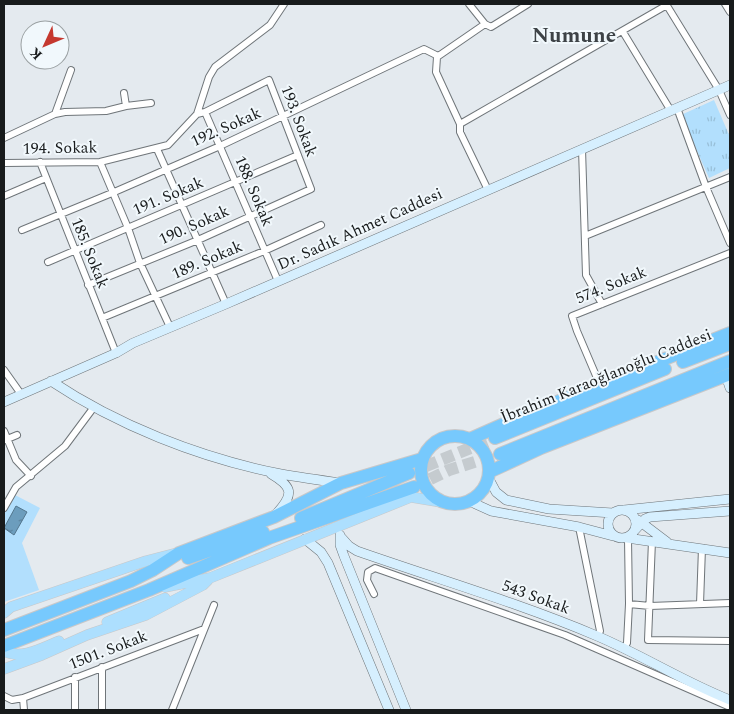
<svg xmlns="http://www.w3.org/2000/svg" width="734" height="714" viewBox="0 0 734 714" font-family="Spectral,serif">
	<defs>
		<pattern id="grass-tufts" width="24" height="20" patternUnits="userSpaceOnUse" patternTransform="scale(1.25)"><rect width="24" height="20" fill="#b2dffd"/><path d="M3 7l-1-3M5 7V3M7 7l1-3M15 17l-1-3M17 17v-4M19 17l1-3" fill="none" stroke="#98bfd8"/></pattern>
		<pattern id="water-ripples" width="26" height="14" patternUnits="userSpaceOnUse" patternTransform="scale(1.25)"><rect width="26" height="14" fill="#6c9dbd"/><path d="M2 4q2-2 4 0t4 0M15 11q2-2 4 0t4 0" fill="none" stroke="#587f99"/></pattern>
	</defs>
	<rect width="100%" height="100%" fill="#e4eaef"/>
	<path fill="url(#grass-tufts)" d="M714,100L730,137V168L709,178L681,115Z"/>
	<path fill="#b2dffd" d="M15,495L40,508L22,543L39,590L4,602V514Z"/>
	<path fill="url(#water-ripples)" stroke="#53768d" d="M16,506L27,512L14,535L4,528Z"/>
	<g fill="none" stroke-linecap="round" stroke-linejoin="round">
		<path stroke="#c5cbcf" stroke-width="12" stroke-dasharray="12 6" stroke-linecap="butt" d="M409,473L495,438
			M414,487L449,470L500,454"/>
		<defs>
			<path id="street" d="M469,4L485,24L491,27L528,4
				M666,4L719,90L730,115
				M725,4L730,12
				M623,32L671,111
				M124,93L126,106
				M677,108L706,187L730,243
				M205,112L278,281
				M55,114L71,70
				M460,124L436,72L437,57L485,24
				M4,138L55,114L65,112L106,111L126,106L151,103
				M157,149L226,304
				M582,149L586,275L602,304
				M40,162L116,353
				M100,162L128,228L140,263L170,327
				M4,163L100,162L168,145L197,114L209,77L215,67L270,25L284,4
				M488,190L460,132V124L667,5
				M4,196L46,178
				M22,230L112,193L220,146L424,49L438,56
				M585,236L730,177
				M48,262L298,155
				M88,285L198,240L311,189L269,80L205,112L197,114
				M102,318L264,251L321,225
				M4,370L21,394
				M600,385L577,331L572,316L730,253
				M4,431L16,460L31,476
				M5,440L17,435
				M4,508L16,487L65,446L94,407
				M579,527L600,631L598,636
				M652,541L648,640L730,641
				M374,594L367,580L368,572L375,568L565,635L730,707
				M629,604L650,606L730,603
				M700,604L702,548
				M624,649L627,643L629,604L628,539
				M102,667V710
				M75,677V710
				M4,696L12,700L23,698L204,629
				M23,698L24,710
				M172,710L214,605"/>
			<path id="secondary" d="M726,376L730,388
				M51,381C117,425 198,457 276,473C297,477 319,480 340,483
				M4,402L116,353L133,343L226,304L730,85
				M271,474C293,487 294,494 277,513
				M488,477L496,492L506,500L549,509L613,513
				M469,501L491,511L579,527L613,536
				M608 524a14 14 0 1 1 28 0a14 14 0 1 1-28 0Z
				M624,510L730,499
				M638,520L667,542
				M635,530L645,519L650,517L730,511
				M340,535V545L344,556L406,710
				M340,536L349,546L357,551C437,579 519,603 597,636C642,655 684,682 730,700
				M627,538L730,553
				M305,539L321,552L328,563L389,710"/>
			<path id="primary" d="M165,587L210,578L411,497L447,503
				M4,613L11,607L146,561L173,554
				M107,622L165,598
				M4,651C21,660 42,648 59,641
				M4,669L42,655L87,635L146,615L203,585L208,580"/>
			<path id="highway" d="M683,362L730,344
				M421 470a34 34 0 1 1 68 0a34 34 0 1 1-68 0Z
				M495,438L665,369
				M470,439L524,415L730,333
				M500,454L730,361
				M489,472L541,448L730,374
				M301,518L409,473
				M188,558L263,532
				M4,630L131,581L153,570L179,553L274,517L341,483L422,459
				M4,646L149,590L269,538L414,487"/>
		</defs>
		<use href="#street" stroke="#6f7579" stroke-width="8"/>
		<use href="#secondary" stroke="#6f7579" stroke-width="10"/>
		<use href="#primary" stroke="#c8c8c9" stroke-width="11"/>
		<use href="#highway" stroke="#c8c8c9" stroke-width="14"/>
		<use href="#street" stroke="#fff" stroke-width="6"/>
		<use href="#secondary" stroke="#d6effe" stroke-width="9"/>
		<use href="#primary" stroke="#addffe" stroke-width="10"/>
		<use href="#highway" stroke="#77c9fd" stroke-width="12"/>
	</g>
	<g text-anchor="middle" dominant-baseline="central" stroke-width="4" stroke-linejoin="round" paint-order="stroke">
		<g font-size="16" fill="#181b1c" stroke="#f1f8fc">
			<text transform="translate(299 121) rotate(69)">193. Sokak</text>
			<text transform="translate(226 127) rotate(-24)">192. Sokak</text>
			<text transform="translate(60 148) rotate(-1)">194. Sokak</text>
			<text transform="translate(254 191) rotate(67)">188. Sokak</text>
			<text transform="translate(168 196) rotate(-23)">191. Sokak</text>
			<text transform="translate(194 225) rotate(-24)">190. Sokak</text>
			<text transform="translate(360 229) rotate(-24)">Dr. Sadık Ahmet Caddesi</text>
			<text transform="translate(90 253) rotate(68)">185. Sokak</text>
			<text transform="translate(207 260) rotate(-23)">189. Sokak</text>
			<text transform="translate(611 285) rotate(-22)">574. Sokak</text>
			<text transform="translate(606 376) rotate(-22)">İbrahim Karaoğlanoğlu Caddesi</text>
			<text transform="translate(536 597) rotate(20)">543 Sokak</text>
			<text transform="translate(108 650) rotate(-21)">1501. Sokak</text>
		</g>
		<g font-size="21" font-weight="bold" fill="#3e4347" stroke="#f1f8fc">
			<text x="574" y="36">Numune</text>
		</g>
	</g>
	<rect width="734" height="714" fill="none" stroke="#181b1c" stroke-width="10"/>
	<g transform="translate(45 45) rotate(226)"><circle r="24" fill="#f1f8fc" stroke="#9aa0a2"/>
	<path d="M0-4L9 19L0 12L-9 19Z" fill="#c5382f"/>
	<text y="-8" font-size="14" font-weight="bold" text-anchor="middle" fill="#181b1c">K</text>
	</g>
</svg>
